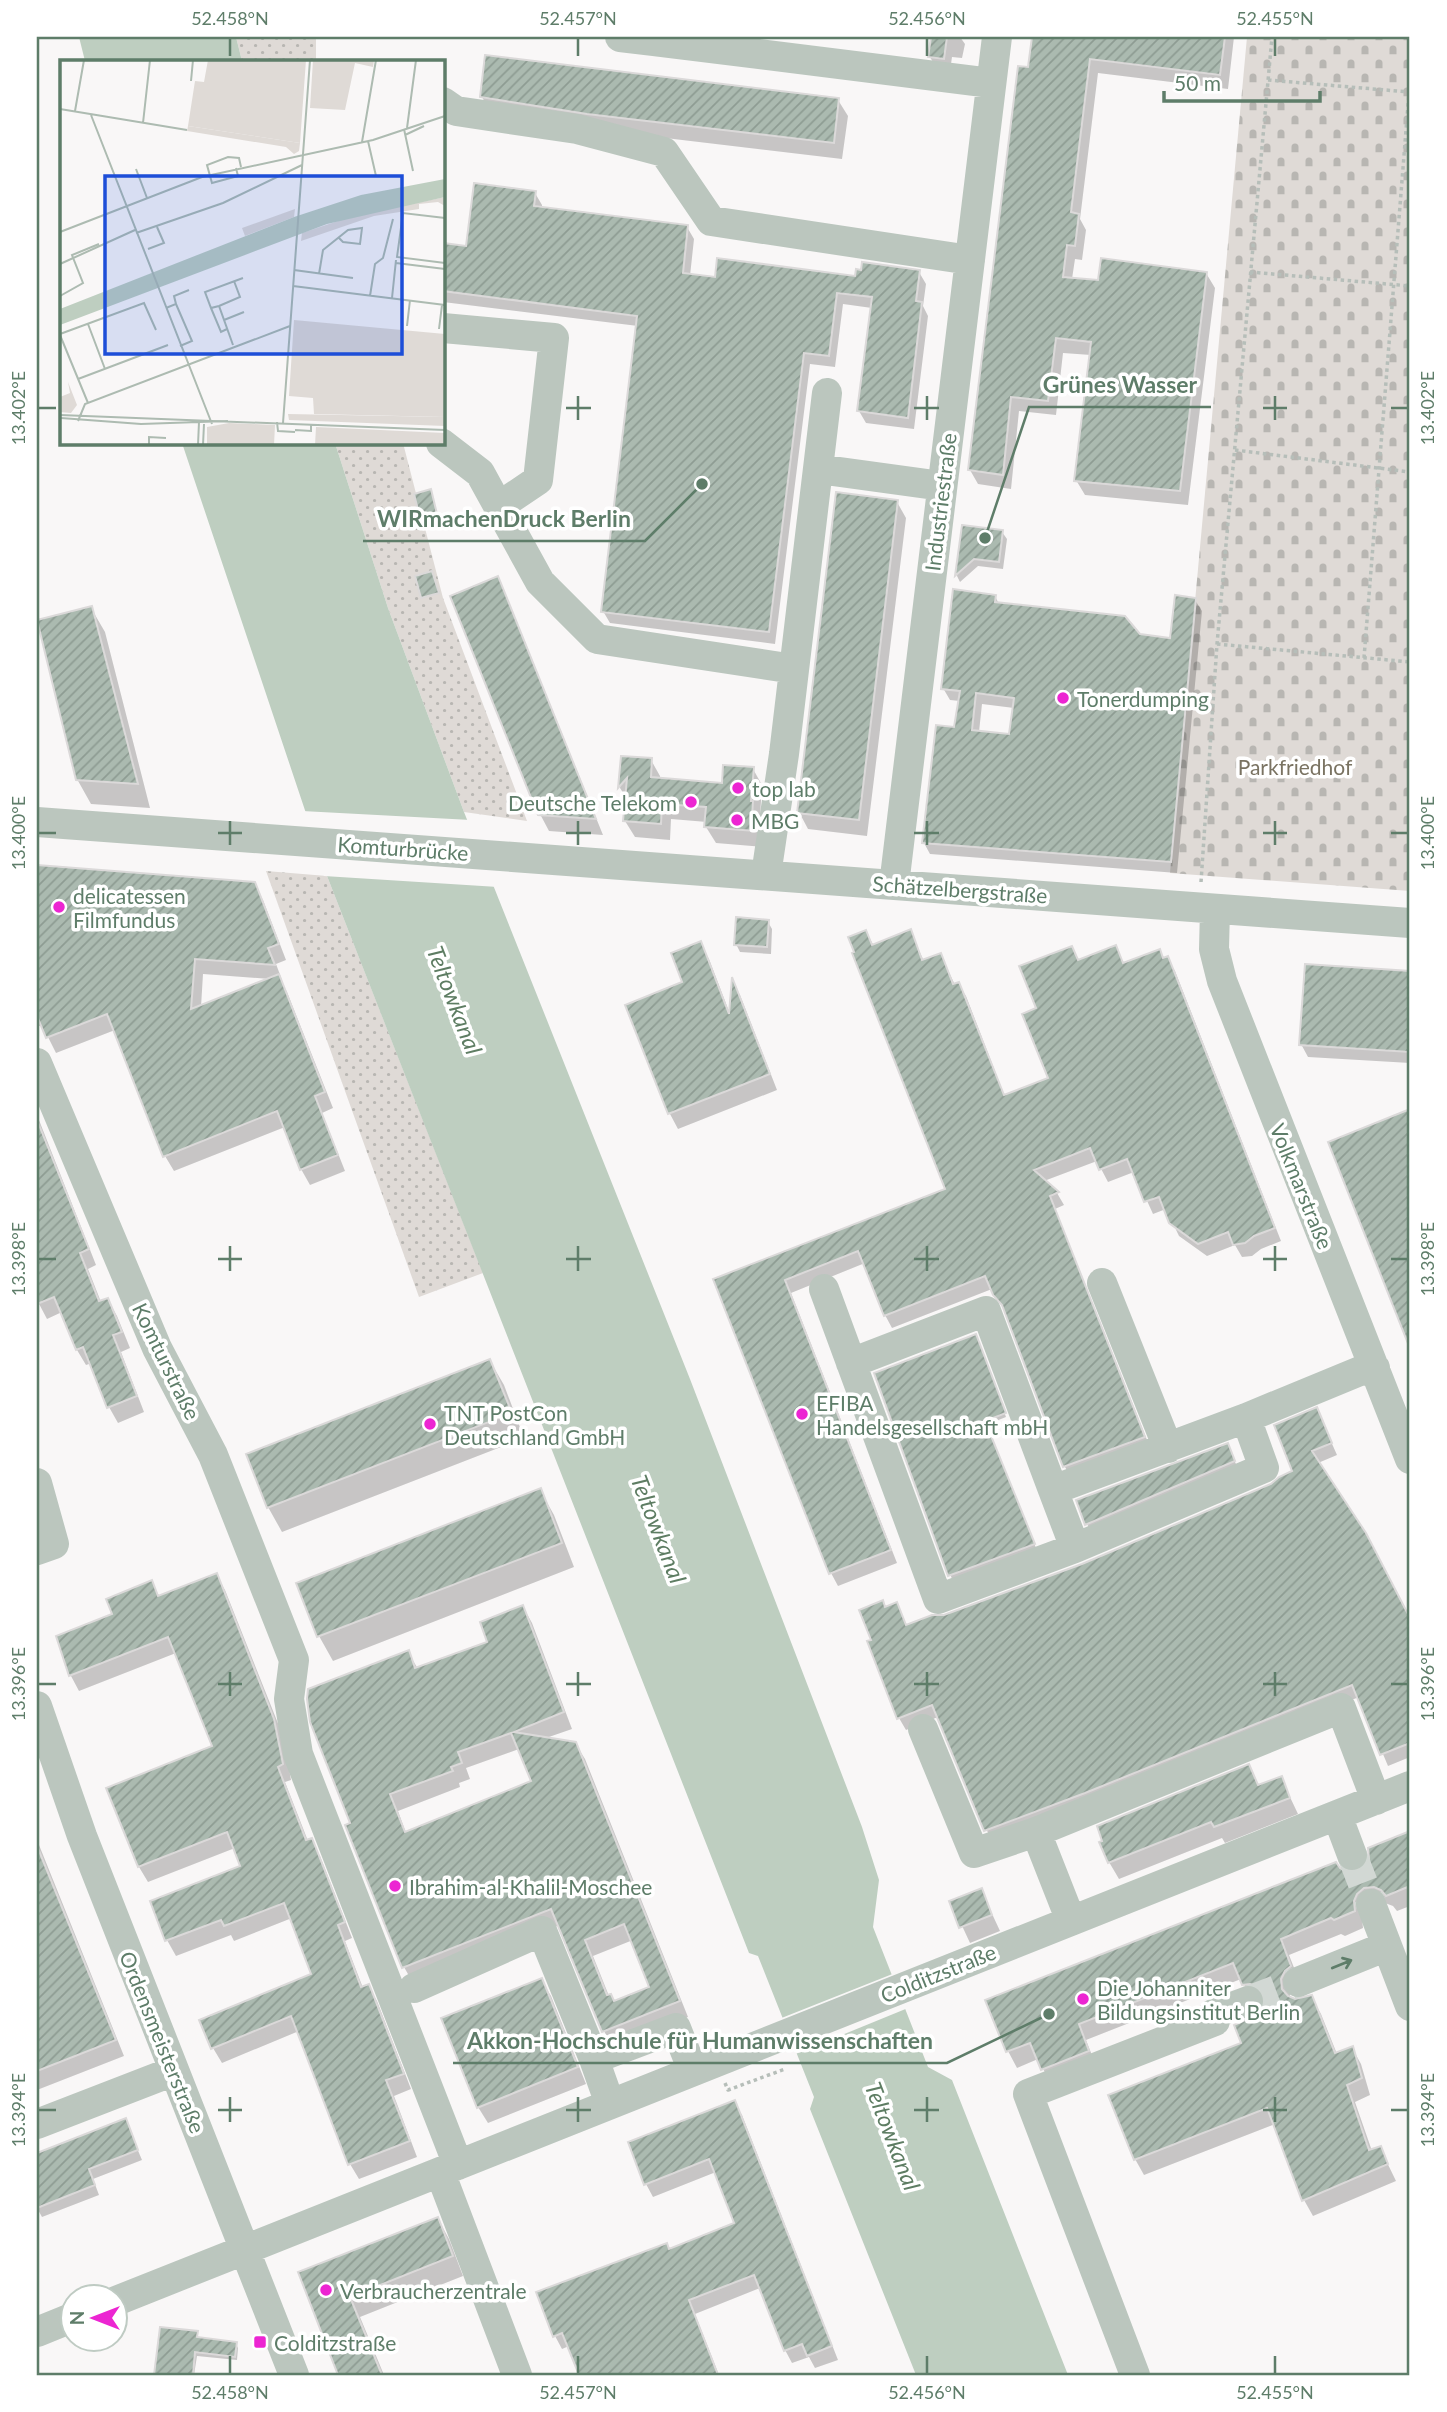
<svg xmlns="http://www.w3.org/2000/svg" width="1447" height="2412" viewBox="0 0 1447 2412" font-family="Lato,sans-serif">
	<defs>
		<pattern id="grass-dots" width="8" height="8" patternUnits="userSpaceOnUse" patternTransform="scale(1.75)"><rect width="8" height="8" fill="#dfdad6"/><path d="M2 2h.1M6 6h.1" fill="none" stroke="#b8b6b2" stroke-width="1.8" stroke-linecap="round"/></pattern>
		<pattern id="cemetery-stones" width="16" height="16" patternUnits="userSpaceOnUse" patternTransform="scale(1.75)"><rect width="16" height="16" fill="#dfdad6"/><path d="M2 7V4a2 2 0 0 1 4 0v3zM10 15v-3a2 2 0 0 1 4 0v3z" fill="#b8b6b2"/></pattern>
		<pattern id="building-hatch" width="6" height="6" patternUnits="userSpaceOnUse" patternTransform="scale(1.75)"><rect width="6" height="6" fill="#abbab0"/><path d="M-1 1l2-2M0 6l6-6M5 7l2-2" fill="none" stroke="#8e9c93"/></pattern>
	</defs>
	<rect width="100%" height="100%" fill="#f9f7f7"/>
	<path fill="url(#grass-dots)" d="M236,37H316V61H242Z
		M335,443H403L443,598L527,821L464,812L388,608Z
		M266,871L327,876L483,1273L419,1297Z"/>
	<path fill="url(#cemetery-stones)" d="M1247,37H1410V891L1170,873Z"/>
	<path fill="#becec0" d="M79,37H236L242,61H85Z
		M182,443H335L388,608L464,812L690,1379L862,1827L879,1880L873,1927L928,2067L952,2080L1068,2375H916L810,2109L814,2097L758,1956L749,1953L327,876Z"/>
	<path fill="#f9f7f7" d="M302,811L471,820L498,887L324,876Z
		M895,1973L908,2008L793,2055L779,2019Z"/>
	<path fill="#0003" fill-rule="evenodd" d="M933,37H960L965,44L962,58L952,57L950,71L937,69L930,57Z
		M1034,37H1234L1228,89L1098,73L1080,219L1086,230L1082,260L1075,259L1072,279L1100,282L1206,273L1215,288L1188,505L1085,495L1076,480L1091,355L1063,353L1056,415L1019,411L1011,489L978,484L970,470Z
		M482,97L838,100L848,116L842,159L598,130L491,113Z
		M535,193L542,205V209L687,227L694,239L690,276L717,279L856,278L919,272L926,284L923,306L928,316L914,429L866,423L859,411L872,308L843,304L835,367L810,364L775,644L610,623L603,611L638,326L443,302V245L467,248Z
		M432,494L438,517L423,520L421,517Z
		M897,502L906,518L867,836L808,829L799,812Z
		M963,527L1002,532L1007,539L1003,569L978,566L960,582L957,576Z
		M497,579L506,595L603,835L549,831L540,814Z
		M995,596L999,604L1140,636L1171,640L1195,600L1202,611L1177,873L930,854L924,843L955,729L960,701L950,700L943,688ZM982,704L1014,708L1011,736L979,732Z
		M91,608L105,632L150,808L91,804L77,779Z
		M623,757L651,760L660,776V780L723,785L753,769L762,785L760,817L764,847L716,843L706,827L707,822L671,819L670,840L635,837L625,821L627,799L620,788Z
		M37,867L254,883L263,900L286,960L276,964L282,980H280L287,992L333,1108L322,1113L345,1171L310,1185L301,1169L285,1127L174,1171L165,1156L115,1030L56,1053L42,1025L37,1027ZM203,974L270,979L201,1007Z
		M768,922L772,929L771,954L740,952L736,944Z
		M866,932L874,946L910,932L924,961L941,955L955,985L958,984L966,996L1005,1097L1050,1079L1038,1009L1079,962L1115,947L1124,965L1159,951L1164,959L1167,958L1175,971L1281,1241L1261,1249L1252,1256L1242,1257L1235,1245L1207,1256L1179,1236L1166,1209L1153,1214L1134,1172L1108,1182L1097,1161L1044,1181L1057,1193L1064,1205L1055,1209L1151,1450L1072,1479L1065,1467L1007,1313L992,1289L892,1328L885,1315L865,1263L791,1293L897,1563L838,1586L831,1573L715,1280L947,1190Z
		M700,944L709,959L730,1014L733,983L740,995L777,1090L678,1129L670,1114L627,1006L684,983Z
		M1306,966L1410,973V1063L1308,1057L1301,1044Z
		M1410,1111V1344L1330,1143Z
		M37,1115L96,1265L88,1269L101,1302L108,1300L117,1316L130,1348L121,1352L144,1412L118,1423L109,1407L92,1363L86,1365L77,1350L62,1312L47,1319L37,1300Z
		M977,1339L1006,1417L986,1425L1036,1548L952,1579L876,1374Z
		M490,1361L504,1385L524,1438L282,1532L268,1507Z
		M1317,1410L1337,1455L1318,1463L1372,1548L1410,1620V1757L1388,1766L1359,1697L1092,1805L992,1842L938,1717L906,1730L899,1718L873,1640L886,1608L896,1604L907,1627L944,1617L1082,1566L1272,1486L1295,1472Z
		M1227,1446L1243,1478L1096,1540L1087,1524Z
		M540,1490L554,1515L574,1567L333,1661L319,1636L299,1584Z
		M216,1575L225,1590L283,1736L291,1780L285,1782L308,1841L311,1840L320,1856L352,1938L345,1941L363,1988L368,1986L377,2001L411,2089L394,2096L417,2157L359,2179L350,2164L299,2031L222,2063L213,2048L314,1975L292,1918L234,1941L231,1935L176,1956L167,1940L243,1867L235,1848L148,1882L139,1867L108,1789L214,1747L176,1653L79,1691L71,1676L59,1637L114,1615L151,1583L160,1597Z
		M523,1607L532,1623L572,1729L546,1738L575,1743L585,1759L688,2017L613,2047L604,2031L560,1925L413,1983L404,1967L352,1824L408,1652L418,1669L490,1643ZM519,1749L533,1782L406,1833L398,1811L460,1787L459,1783L470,1779L466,1768ZM633,1940L652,1988L615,2003L609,1996L593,1956Z
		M1248,1766L1259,1787L1281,1778L1298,1814L1225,1843L1222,1838L1119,1879L1109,1862Z
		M1410,1833V1906L1397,1911L1393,1906L1385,1903L1362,1918L1363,1928L1345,1936L1341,1934L1289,1955L1300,1983L1293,1988L1289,1998L1296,2001L1311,1997L1321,2014L1337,2054L1352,2048L1361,2064L1370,2095L1355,2102L1372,2151L1380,2148L1396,2181L1313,2216L1304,2200L1275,2124L1144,2175L1135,2159L1244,2044L1262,2014L1267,2002L1261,2000H1253L1241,1979L1086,2040L1097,2068L1052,2086L1038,2059L1017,2068L1008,2051L987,2001L1339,1869L1348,1874L1359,1873L1366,1868L1371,1859L1370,1849Z
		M37,1840L124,2056L37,2090Z
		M981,1890L1000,1931L970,1943L951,1902Z
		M541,1980L551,1996L586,2084L488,2123L478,2107Z
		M734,2102L742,2115L838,2360L815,2368L809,2357L792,2363L785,2350L760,2288L695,2314L719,2375H581L569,2346L562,2349L555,2336L669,2251L736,2224L716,2172L653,2197L646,2184Z
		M125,2120L142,2160L93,2179L99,2195L42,2217L37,2208V2155Z
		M438,2219L449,2239L463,2276L360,2317L384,2375H340L300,2273Z
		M161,2329L197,2333L199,2339L236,2344L238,2348L237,2360L197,2356L194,2375H155Z"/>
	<path fill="url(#building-hatch)" stroke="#dbd9d9" stroke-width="2" fill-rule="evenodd" d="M931,37H947L944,59L928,57Z
		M1032,37H1225L1220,75L1090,59L1071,212L1079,214L1075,246L1067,245L1063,277L1098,280L1101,258L1207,272L1180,491L1074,481L1091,342L1056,338L1048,401L1011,397L1003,475L968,470L1018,66L1028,67Z
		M485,55L839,98L834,143L587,114L480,97Z
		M474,183L536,191L534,206L688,225L683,273L715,277L717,258L855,276L856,269L861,270L862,262L920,270L916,301L922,302L908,418L857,411L872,297L837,293L829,356L804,353L769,632L601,612L637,316L443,291V243L466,246Z
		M431,489L437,514L420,518L414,494Z
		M836,492L898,500L859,820L797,813Z
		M962,525L1003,530L999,562L974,559L955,576Z
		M432,571L439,593L421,598L415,576Z
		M498,576L596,819L538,815L450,596Z
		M953,589L996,595L995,602L1125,616L1140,634L1170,638L1175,595L1196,598L1171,862L922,843L936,725L954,727L960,691L941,689ZM976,693L1014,698L1009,734L972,730Z
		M92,606L138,784L76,780L37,620Z
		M621,756L652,758L651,777L722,783L723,765L754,767L751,801H753L752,818L756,822L755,831L704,827L706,807L662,804L661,824L623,821L627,778L618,788Z
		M37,865L255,882L279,944L268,948L275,965L195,959L191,1009L279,974L325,1092L315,1096L338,1155L300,1170L277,1111L163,1157L107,1014L46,1038L37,1016Z
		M736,917L769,920L767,947L734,945Z
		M911,929L922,960L941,953L953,984L959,982L1004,1095L1048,1078L1022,1014L1036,1008L1019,966L1072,946L1078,960L1116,945L1123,963L1160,949L1163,958L1168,956L1275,1228L1254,1236L1245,1243L1233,1245L1228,1232L1198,1244L1169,1223L1159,1197L1144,1202L1127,1159L1099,1170L1090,1148L1034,1170L1059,1192L1050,1196L1145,1437L1063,1467L1002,1305L993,1295L985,1276L884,1316L858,1251L785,1280L891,1550L829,1574L713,1279L945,1189L852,953L854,952L848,937L866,930L872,945Z
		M701,941L729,1014L732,977L770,1074L668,1114L625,1005L682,982L671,953Z
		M1305,964L1410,971V1052L1299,1045Z
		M1410,1109V1346H1409L1328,1142Z
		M37,1120L89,1249L80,1253L99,1301L108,1298L122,1332L113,1335L137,1396L107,1408L83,1347L76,1350L54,1297L37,1304Z
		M976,1334L1006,1413L985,1421L1035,1544L948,1576L874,1373Z
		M490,1359L512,1413L267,1508L246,1454Z
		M1317,1407L1332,1443L1312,1451L1366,1533L1410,1618V1743L1380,1755L1352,1685L1085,1793L984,1831L932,1705L897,1719L867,1641L871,1640L859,1610L883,1600L885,1607L897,1602L906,1625L932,1615H944L1082,1564L1271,1484L1279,1477L1292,1471L1274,1425Z
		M1228,1443L1235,1461L1085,1525L1076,1500Z
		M541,1488L562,1543L317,1637L296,1583Z
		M217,1573L274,1719L283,1764L278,1767L306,1840L312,1838L345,1922L338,1925L361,1987L369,1984L404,2074L386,2080L410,2141L348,2165L291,2016L211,2049L199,2020L311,1974L284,1903L224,1926L221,1920L165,1941L150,1901L240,1866L227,1832L138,1867L106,1788L212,1746L168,1637L69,1676L56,1636L112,1614L106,1599L152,1580L158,1596Z
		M523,1605L564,1712L514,1732L576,1742L680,2001L602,2032L551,1909L402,1968L345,1825L350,1823L310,1722L307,1699L308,1689L409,1650L415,1668L487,1642L480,1622ZM511,1733L531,1781L405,1832L390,1794L453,1771L451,1767L462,1763L458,1752ZM624,1924L649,1987L614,2001L611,1994L607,1995L585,1940Z
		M1249,1764L1258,1785L1282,1776L1290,1798L1214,1827L1211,1822L1108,1863L1099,1842L1102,1841L1097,1826Z
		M1410,1831V1886L1386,1896L1381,1890L1374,1887L1364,1888L1357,1894L1354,1901L1355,1911L1334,1920L1331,1918L1281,1939L1291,1966L1285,1971L1281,1979L1282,1989L1288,1996L1295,1999L1312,1995L1335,2053L1353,2046L1362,2078L1347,2085L1369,2150L1381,2146L1388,2164L1302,2201L1267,2108L1134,2160L1108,2095L1241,2043L1234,2025L1261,2013L1265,2005V1996L1259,1987L1250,1984L1242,1985L1233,1963L1079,2024L1089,2051L1041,2070L1030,2043L1006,2052L985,2000L1336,1862L1340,1868L1348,1872L1359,1871L1365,1867L1369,1859L1368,1848Z
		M37,1846L116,2040L37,2071Z
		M982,1888L992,1915L959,1928L949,1901Z
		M542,1978L578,2067L477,2108L441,2018Z
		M735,2100L832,2346L807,2356L802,2344L784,2351L754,2275L689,2300L718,2375H579L562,2333L553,2337L536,2292L667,2243L669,2249L734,2223L709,2159L644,2185L628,2142Z
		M126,2118L138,2150L89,2169L95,2185L37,2208V2153Z
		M438,2217L453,2256L350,2297L382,2375H338L298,2272Z
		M160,2327L198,2331L197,2337L237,2342L235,2357L195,2352L193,2375H154Z"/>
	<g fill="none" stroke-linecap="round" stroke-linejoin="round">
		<path stroke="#d2d8d4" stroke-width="30" stroke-dasharray="30 15" stroke-linecap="butt" d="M1352,1855L1371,1904
			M1248,2001L1298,1982"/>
		<path stroke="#b6beb9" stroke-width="3.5" stroke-dasharray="3.5 3.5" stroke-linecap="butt" d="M1268,80L1409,92
			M1250,272L1410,286
			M1235,450L1410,472
			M1217,644L1410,662
			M1364,658L1410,80
			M1201,882L1217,644L1272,37
			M725,2083L728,2090L785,2069"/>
		<path stroke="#bbc6be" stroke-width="30" d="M620,37L654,41L655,37
			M654,41L991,83
			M443,102L456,111L577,129L664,152L711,221L970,260
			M443,328L554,338L538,480L498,507
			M441,443L480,473L540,582L597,639L794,669
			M818,469L942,486
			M37,822L1410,923
			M766,875L784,754L827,393
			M894,885L997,37
			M1215,909L1214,949L1222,981L1410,1459
			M37,1063L157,1348L213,1455L294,1660L289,1699L298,1754L458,2165
			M1102,1283L1168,1448
			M824,1289L938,1599L1075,1548L1053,1490L1246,1418L1360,1371L1375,1368
			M851,1363L986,1311L1053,1490
			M37,1483L54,1544L37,1550
			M1075,1548L1264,1468L1246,1418
			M37,1706L82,1836L294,2375
			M923,1729L974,1853L1036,1832L1071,1921
			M1337,1815L1352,1855
			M1036,1832L1341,1708L1376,1800
			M1371,1904L1410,2006
			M1298,1982L1387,1946
			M414,1988L542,1931L594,2059
			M610,2104L594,2059L676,2028L693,2071
			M37,2124L174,2071
			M440,2172L517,2375
			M116,2301L1410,1786
			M37,2332L74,2317
			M1135,2375L1028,2094L1215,2021L1213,2014L1248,2001"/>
	</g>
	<defs><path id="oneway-shaft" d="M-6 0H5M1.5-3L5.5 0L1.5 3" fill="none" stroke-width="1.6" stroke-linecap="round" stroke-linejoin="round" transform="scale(1.75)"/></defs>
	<use stroke="#5e7d69" href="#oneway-shaft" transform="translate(1342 1964) rotate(-22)"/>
	<path fill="none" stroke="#5e7d69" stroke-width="2.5" d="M230,38V56M578,38V56M927,38V56M1275,38V56M578,396V420M927,396V420M1275,396V420M38,408H56M566,408H591M914,408H939M1263,408H1287M1391,408H1408M230,821V845M578,821V845M927,821V845M1275,821V845M38,833H56M218,833H242M566,833H591M914,833H939M1263,833H1287M1391,833H1408M230,1246V1271M578,1246V1271M927,1246V1271M1275,1246V1271M38,1259H56M218,1259H242M566,1259H591M914,1259H939M1263,1259H1287M1391,1259H1408M230,1672V1696M578,1672V1696M927,1672V1696M1275,1672V1696M38,1684H56M218,1684H242M566,1684H591M914,1684H939M1263,1684H1287M1391,1684H1408M230,2097V2122M578,2097V2122M927,2097V2122M1275,2097V2122M38,2110H56M218,2110H242M566,2110H591M914,2110H939M1263,2110H1287M1391,2110H1408M230,2356V2374M578,2356V2374M927,2356V2374M1275,2356V2374"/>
	<g fill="#ec25d2" stroke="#fff" stroke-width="2.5">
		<circle cx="1063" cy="698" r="7"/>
		<circle cx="738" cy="788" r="7"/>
		<circle cx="691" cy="802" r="7"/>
		<circle cx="737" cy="820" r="7"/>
		<circle cx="59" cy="907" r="7"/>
		<circle cx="802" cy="1414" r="7"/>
		<circle cx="430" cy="1424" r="7"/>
		<circle cx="395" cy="1886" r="7"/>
		<circle cx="1083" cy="1999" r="7"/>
		<circle cx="326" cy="2290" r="7"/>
		<rect x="253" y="2335" width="14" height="14" rx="3.5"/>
	</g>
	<g text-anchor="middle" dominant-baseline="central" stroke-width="7" stroke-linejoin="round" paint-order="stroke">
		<g font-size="21" fill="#5e7d69" stroke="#fff">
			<text transform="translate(940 502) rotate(-83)">Industriestraße</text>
			<text transform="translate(403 848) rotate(4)">Komturbrücke</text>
			<text transform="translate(960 889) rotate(4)">Schätzelbergstraße</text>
			<text transform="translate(1302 1186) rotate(68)">Volkmarstraße</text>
			<text transform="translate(167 1361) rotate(64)">Komturstraße</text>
			<text transform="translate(938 1973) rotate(-22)">Colditzstraße</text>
			<text transform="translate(163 2042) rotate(68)">Ordensmeisterstraße</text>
		</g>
		<g font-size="21" fill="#5e7d69" stroke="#fff" text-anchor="start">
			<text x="1077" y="698">Tonerdumping</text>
			<text x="752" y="788">top lab</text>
			<text x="677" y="802" text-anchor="end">Deutsche Telekom</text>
			<text x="751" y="820">MBG</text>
			<text x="73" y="895">delicatessen<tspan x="73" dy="24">Filmfundus</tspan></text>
			<text x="816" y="1402">EFIBA<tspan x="816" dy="24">Handelsgesellschaft mbH</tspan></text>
			<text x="444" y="1412">TNT PostCon<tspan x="444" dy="24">Deutschland GmbH</tspan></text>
			<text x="409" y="1886">Ibrahim-al-Khalil-Moschee</text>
			<text x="1097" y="1987">Die Johanniter<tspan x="1097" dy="24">Bildungsinstitut Berlin</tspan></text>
			<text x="340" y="2290">Verbraucherzentrale</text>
			<text x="274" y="2342">Colditzstraße</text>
		</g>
		<g font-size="21" fill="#7a7362" stroke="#fff">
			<text x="1295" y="766">Parkfriedhof</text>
		</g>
		<g font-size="23" font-style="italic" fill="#5e7d63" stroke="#fff">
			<text transform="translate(455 1000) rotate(69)">Teltowkanal</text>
			<text transform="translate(659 1529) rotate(69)">Teltowkanal</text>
			<text transform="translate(893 2136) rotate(69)">Teltowkanal</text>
		</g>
	</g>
	<g transform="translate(60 60)">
		<rect width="385" height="385" fill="#f9f7f7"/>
		<path d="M128,66L240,83L239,91L234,94L226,87L127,71ZM385,137V146L378,142L359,144V149L314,156L241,181L242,173L293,156ZM235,149L234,157L185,176L182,168ZM8,322L17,345L11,353L0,352V337L10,333Z" fill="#dfdad6"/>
		<path d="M234,260L385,274V357L254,354L253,338L229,336Z" fill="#dfdad6"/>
		<path d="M148,0H246L240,83L128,66L135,21L144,22ZM253,0H314L313,7L295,3L285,50L250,48ZM228,354L385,357V366L229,360ZM169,363L215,365L214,385H147V367ZM256,367L385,373V385H255Z" fill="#dfdad6"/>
		<path d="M385,119V137L267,164L0,265V249L234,157L301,135Z" fill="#becec0"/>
		<path fill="none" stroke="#adbbb1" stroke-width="2" d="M131,21L133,0M0,49L127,70M15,51L24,0M31,55L152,364M83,63L90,0M347,68L356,0M344,69L353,111M345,75L364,66M308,81L316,116M302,82L316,0M176,108L178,116L152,123L147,105L168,97L179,98L181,107M76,109L87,138M385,158L343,153L337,197L385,203M0,172L142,117L313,80L385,56M76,173L163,143L242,105M88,189L104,183L97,167M336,203L385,209M0,204L75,170M234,210L293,218M259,214L263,190L288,170L302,168L300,184L283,182L279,178M233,226L385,245M0,236L23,223L12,195L39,184M310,236L315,204L323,198L333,159M332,238L336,200M116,244L132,281L120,286M159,246L180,237L174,221M106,248L116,244L114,236L129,230M151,248L161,272L167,269M164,260L184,252M28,264L45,309M347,266L350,240M379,269L382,245M0,274L84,243L96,270M0,275L28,343M173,285L159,246L151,248L145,232L183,218M18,319L108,285M0,355L385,370M1,358L81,364L168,361M18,361L25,344L230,266M217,362L218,371L235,372M223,363L250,0M235,370L251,371V364M89,385V377L106,378M138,385L139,362M143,385L144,364"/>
		<path fill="#1d4ed8" fill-opacity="0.15" stroke="#1d4ed8" stroke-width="3.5" d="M45,116H342V294H45Z"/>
		<rect width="385" height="385" fill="none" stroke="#5e7d69" stroke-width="3.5"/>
	</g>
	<path fill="none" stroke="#5e7d69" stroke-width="2.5" d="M985 538L1029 407H1211M702 484L645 541H363M1049 2014L947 2063H453"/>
	<g fill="#5e7d69" stroke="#fff" stroke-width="2.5">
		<circle cx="985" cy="538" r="7"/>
		<circle cx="702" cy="484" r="7"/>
		<circle cx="1049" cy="2014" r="7"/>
	</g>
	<g font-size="23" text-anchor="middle" font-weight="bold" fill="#5e7d69" stroke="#fff" stroke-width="7" stroke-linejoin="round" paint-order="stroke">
		<text x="1120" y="393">Grünes Wasser</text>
		<text x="504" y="527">WIRmachenDruck Berlin</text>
		<text x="700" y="2049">Akkon-Hochschule für Humanwissenschaften</text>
	</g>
	<rect width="1447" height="2412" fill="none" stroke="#ffffff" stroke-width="77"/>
	<g transform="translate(94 2318) rotate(270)"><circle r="33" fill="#ffffff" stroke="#bfcbc3" stroke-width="2"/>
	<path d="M0-5L12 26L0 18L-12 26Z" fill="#ec25d2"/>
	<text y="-10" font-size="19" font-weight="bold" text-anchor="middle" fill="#5e7d69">N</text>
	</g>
	<path d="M1164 91v10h156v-10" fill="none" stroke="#5e7d69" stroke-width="3.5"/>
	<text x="1174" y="91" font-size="21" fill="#5e7d69" stroke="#ffffff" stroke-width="5" paint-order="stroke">50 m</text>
	<rect x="38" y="38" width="1370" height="2336" fill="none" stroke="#5e7d69" stroke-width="2.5"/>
	<g font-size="18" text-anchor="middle" fill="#5e7d69">
		<text x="230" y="25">52.458°N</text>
		<text x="578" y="25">52.457°N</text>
		<text x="927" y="25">52.456°N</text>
		<text x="1275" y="25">52.455°N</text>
		<text transform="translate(1428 408) rotate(-90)" y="6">13.402°E</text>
		<text transform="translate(19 408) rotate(-90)" y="6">13.402°E</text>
		<text transform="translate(1428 833) rotate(-90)" y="6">13.400°E</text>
		<text transform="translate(19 833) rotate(-90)" y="6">13.400°E</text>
		<text transform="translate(1428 1259) rotate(-90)" y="6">13.398°E</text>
		<text transform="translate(19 1259) rotate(-90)" y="6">13.398°E</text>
		<text transform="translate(1428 1684) rotate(-90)" y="6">13.396°E</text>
		<text transform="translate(19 1684) rotate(-90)" y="6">13.396°E</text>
		<text transform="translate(1428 2110) rotate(-90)" y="6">13.394°E</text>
		<text transform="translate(19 2110) rotate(-90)" y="6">13.394°E</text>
		<text x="230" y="2399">52.458°N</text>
		<text x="578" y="2399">52.457°N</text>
		<text x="927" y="2399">52.456°N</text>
		<text x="1275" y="2399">52.455°N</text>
	</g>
</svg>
